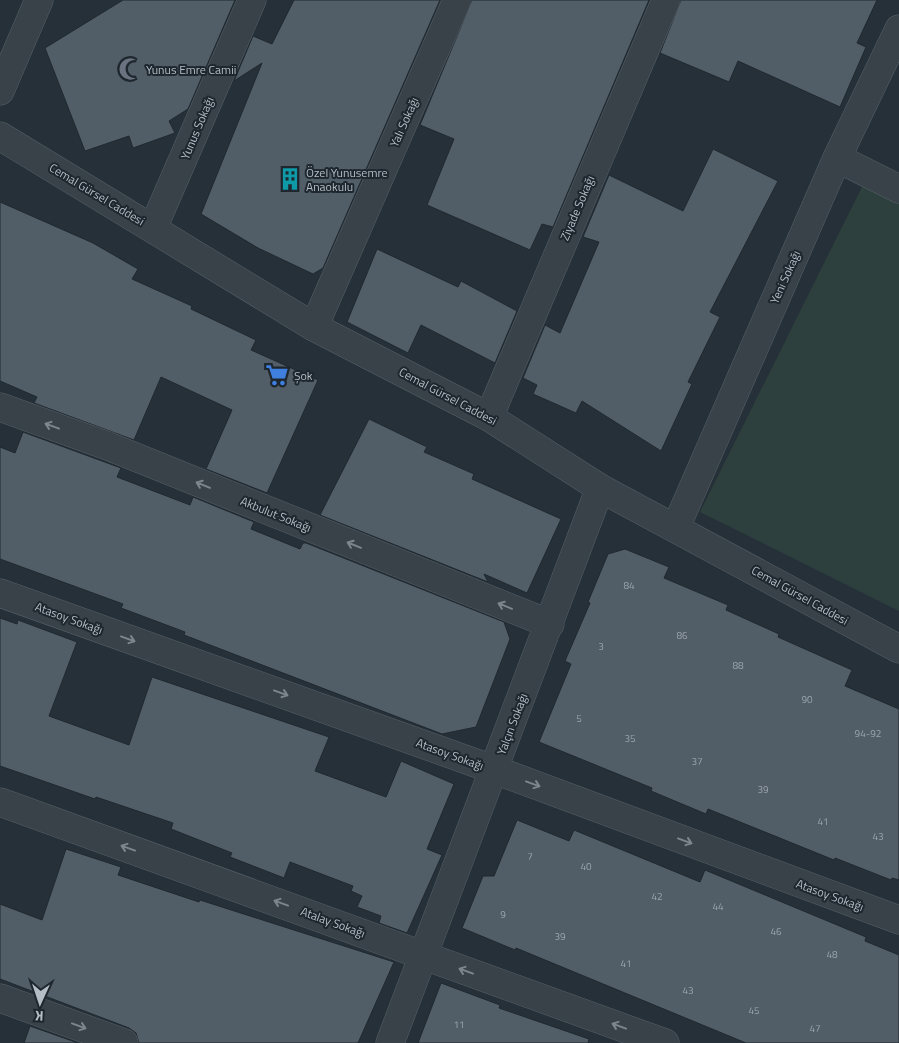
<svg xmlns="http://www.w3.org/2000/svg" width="899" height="1043" viewBox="0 0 899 1043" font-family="'Titillium Web',sans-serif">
	<rect width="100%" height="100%" fill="#253038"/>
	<path fill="#2d403d" d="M866,179L899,196V611L700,512Z"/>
	<path fill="#515d67" stroke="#202930" d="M123,0H235L188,109L169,121L175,133L133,148L129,136L85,151L45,48Z
		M294,0H440L323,268L313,274L258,248L201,214L262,63L234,81L253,36L272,44Z
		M472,0H649L553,227L542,224L530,250L427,205L454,139L420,125Z
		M681,0H877L857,43L866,47L840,107L738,61L729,82L660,53Z
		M713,149L778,181L710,312L720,317L688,382L692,384L661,451L582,401L576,413L533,394L537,385L523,378L545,325L560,333L599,242L583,237L609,175L683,211Z
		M0,202L93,243L138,269L132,279L192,306L191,309L256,340L251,350L318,380L267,493L206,469L232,410L161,377L134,440L34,403L37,397L0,381Z
		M377,249L458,287L461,281L517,311L495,363L421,325L408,353L347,322Z
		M369,419L427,447L424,452L474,474L472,479L561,519L527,593L484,574L488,582L320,515Z
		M23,432L121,468L117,477L190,505L193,497L254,522L251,529L300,549L303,543H306L504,622L510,639L476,727L442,734L184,635L185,632L121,608L123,604L0,559V447L15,453Z
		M625,549L669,567L664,578L728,605L726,610L779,634L778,637L852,670L845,686L899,709V880L892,878L891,880L835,858L834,860L708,809L706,814L651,791L652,788L539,742L571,664L565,661L590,603L588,602L608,554Z
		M0,618L17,624L18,620L77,642L49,716L129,745L152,677L329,737L315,771L386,797L401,761L454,784L427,849L442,855L407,933L379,923L381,916L357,907L362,896L351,891L353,886L290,862L284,878L230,857L232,853L171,829L173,823L96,797L95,799L0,766Z
		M517,820L569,841L574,830L700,882L705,870L866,937L865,941L899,955V1043H746L516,948L515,950L462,928L483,876H494Z
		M66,849L121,867L118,875L199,902L200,900L394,962L358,1043H139L136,1033L129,1028L0,979V904L42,920Z
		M441,983L500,1005L499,1008L589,1039L588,1043H418Z
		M30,1026L78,1043H24Z"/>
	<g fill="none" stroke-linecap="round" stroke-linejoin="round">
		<defs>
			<path id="minor" d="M0,91L39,0
				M837,158L899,189
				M153,228L252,0
				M314,327L457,0
				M0,407L108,446L550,624
				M489,417L666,0
				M676,527L837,158L899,29
				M0,593L495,770L899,920
				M0,802L665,1043
				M0,998L124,1043
				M390,1043L600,488"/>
			<path id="tertiary" d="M0,136L314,327L489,417L600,488L899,649"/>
		</defs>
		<use href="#minor" stroke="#576067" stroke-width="29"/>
		<use href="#tertiary" stroke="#576067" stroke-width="29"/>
		<use href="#minor" stroke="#394249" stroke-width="28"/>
		<use href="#tertiary" stroke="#394249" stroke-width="28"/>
	</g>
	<defs><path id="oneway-shaft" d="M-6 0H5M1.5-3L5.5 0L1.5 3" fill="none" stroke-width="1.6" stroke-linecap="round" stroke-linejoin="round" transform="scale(1.25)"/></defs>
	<g stroke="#7d868d">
		<use href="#oneway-shaft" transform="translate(52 426) rotate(-160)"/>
		<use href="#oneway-shaft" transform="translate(203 485) rotate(-158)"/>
		<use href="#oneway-shaft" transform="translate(354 545) rotate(-158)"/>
		<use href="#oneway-shaft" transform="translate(505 606) rotate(-158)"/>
		<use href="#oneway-shaft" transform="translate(128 639) rotate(20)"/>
		<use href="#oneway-shaft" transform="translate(281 693) rotate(20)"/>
		<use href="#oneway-shaft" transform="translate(533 784) rotate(20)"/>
		<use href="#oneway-shaft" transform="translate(685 841) rotate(20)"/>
		<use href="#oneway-shaft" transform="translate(128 848) rotate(-160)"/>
		<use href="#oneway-shaft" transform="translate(281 903) rotate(-160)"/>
		<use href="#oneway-shaft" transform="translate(466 971) rotate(-160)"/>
		<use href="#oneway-shaft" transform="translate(79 1026) rotate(20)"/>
		<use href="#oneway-shaft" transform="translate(619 1026) rotate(-160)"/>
	</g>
	<defs>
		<symbol id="mosque-bare" viewBox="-9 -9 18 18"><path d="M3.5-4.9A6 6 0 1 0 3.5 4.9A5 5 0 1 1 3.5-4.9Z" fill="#6b7280" stroke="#1e262e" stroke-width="2.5" paint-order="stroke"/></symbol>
		<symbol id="building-bare" viewBox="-9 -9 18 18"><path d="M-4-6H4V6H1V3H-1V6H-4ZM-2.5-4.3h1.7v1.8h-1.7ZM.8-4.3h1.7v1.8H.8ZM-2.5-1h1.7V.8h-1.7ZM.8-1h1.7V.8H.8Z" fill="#0f9aa8" stroke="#1e262e" stroke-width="2.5" paint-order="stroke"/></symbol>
		<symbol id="supermarket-bare" viewBox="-9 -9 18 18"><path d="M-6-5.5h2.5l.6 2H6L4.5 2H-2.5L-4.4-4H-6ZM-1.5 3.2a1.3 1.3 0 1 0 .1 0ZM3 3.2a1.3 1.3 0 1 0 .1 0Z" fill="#3f7fe0" stroke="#1e262e" stroke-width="2.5" paint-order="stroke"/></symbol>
	</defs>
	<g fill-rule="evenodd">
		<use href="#mosque-bare" x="114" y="53" width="32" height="32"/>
		<use href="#building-bare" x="274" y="163" width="32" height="32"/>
		<use href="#supermarket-bare" x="261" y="359" width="32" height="32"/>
	</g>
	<g text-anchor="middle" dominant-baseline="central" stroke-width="4" stroke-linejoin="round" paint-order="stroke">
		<g font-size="10" fill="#9ba5ae">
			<text x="629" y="585">84</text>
			<text x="682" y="635">86</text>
			<text x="601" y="646">3</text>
			<text x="738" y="665">88</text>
			<text x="807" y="699">90</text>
			<text x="579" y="718">5</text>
			<text x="868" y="733">94-92</text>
			<text x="630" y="738">35</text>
			<text x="697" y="761">37</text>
			<text x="763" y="789">39</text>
			<text x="823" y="821">41</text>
			<text x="878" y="836">43</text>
			<text x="530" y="856">7</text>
			<text x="586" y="866">40</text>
			<text x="657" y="896">42</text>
			<text x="718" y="906">44</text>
			<text x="503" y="914">9</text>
			<text x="776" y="931">46</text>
			<text x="560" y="936">39</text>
			<text x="832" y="954">48</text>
			<text x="626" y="963">41</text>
			<text x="688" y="990">43</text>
			<text x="754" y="1010">45</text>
			<text x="459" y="1024">11</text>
			<text x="815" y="1028">47</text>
		</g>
		<g font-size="12" fill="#b4bdc5" stroke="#1e262e" text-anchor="start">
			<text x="146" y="69">Yunus Emre Camii</text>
			<text x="306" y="172">Özel Yunusemre<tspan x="306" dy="14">Anaokulu</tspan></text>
			<text x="294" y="375">Şok</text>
		</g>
		<g font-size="12" fill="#b4bdc5" stroke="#1e262e">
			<text transform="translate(404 122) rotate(-66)">Yalı Sokağı</text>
			<text transform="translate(197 128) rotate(-67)">Yunus Sokağı</text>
			<text transform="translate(97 194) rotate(31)">Cemal Gürsel Caddesi</text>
			<text transform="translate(577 208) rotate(-67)">Ziyade Sokağı</text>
			<text transform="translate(785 277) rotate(-66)">Yeni Sokağı</text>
			<text transform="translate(448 396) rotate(28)">Cemal Gürsel Caddesi</text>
			<text transform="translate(276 514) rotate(22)">Akbulut Sokağı</text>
			<text transform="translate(800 595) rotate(29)">Cemal Gürsel Caddesi</text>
			<text transform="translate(69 618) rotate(20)">Atasoy Sokağı</text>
			<text transform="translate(512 724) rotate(-69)">Yalçın Sokağı</text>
			<text transform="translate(450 754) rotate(20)">Atasoy Sokağı</text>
			<text transform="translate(830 895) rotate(20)">Atasoy Sokağı</text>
			<text transform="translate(333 922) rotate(20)">Atalay Sokağı</text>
		</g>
	</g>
	<g transform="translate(40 1003) rotate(183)" stroke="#1e262e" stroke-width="4" paint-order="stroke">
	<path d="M0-4L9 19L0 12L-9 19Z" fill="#b4bdc5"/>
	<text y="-8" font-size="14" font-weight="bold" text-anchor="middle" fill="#b4bdc5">K</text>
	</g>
</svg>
